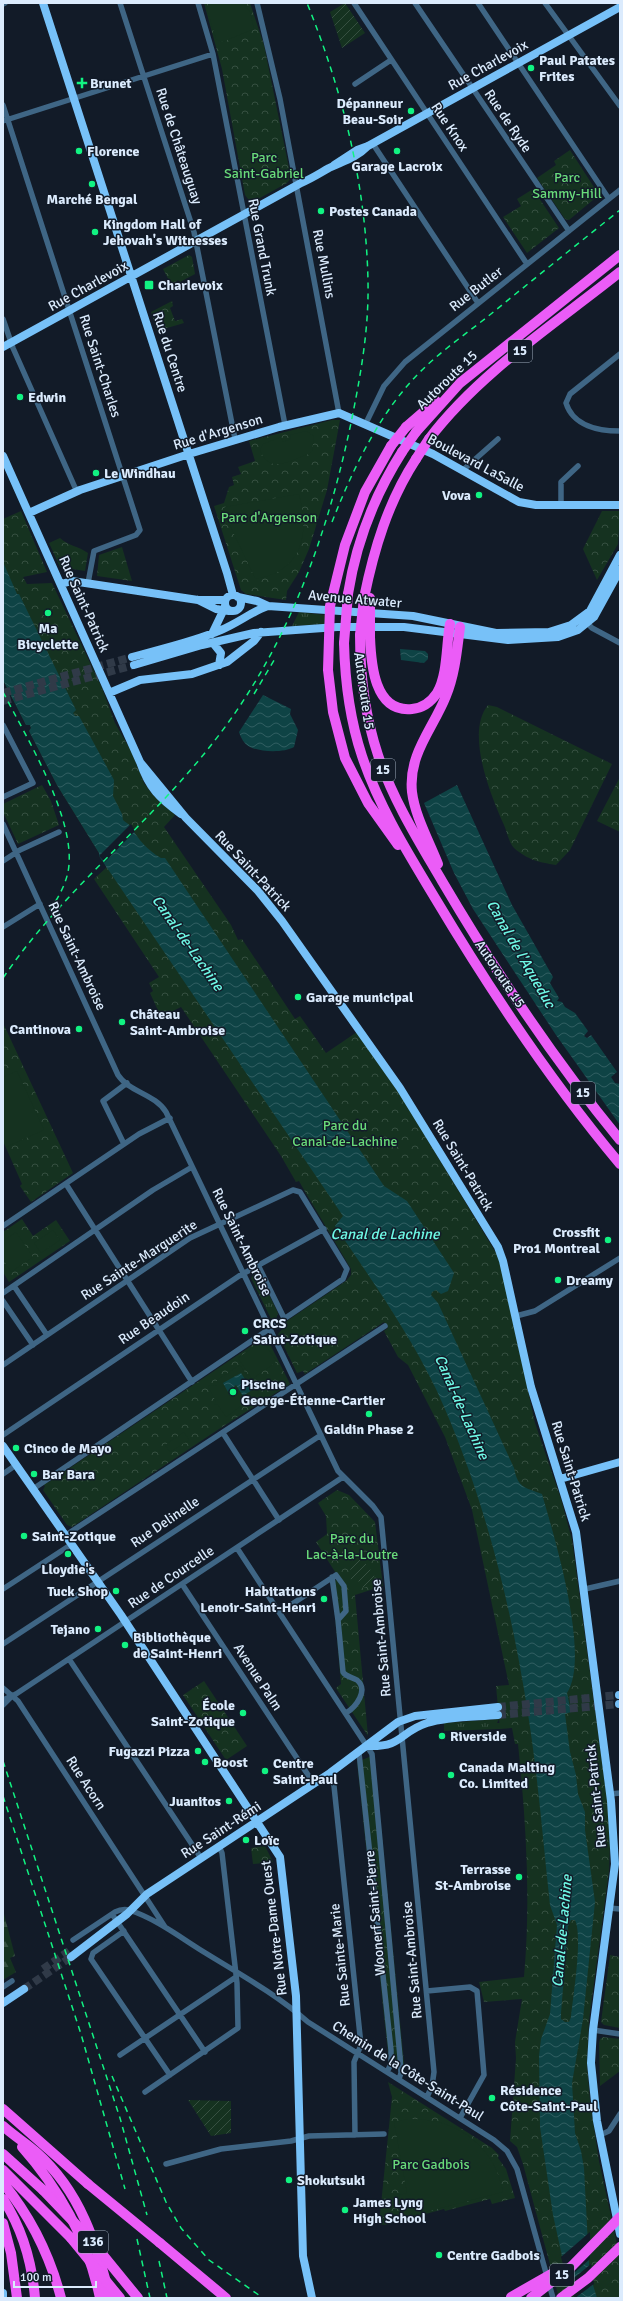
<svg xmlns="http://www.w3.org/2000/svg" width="623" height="2301" viewBox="0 0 623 2301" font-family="Signika,sans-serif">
	<defs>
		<pattern id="grass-tufts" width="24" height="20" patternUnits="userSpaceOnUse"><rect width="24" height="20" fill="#153220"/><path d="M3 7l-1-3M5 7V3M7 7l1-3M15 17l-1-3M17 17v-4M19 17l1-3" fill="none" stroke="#365041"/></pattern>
		<pattern id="forest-firs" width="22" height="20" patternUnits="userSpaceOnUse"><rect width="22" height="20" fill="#153220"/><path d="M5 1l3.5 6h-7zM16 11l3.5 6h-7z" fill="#365041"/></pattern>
		<pattern id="park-crowns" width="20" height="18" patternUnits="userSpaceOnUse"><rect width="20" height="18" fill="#153220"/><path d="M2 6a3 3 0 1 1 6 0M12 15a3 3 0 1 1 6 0" fill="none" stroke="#365041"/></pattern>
		<pattern id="garden-furrows" width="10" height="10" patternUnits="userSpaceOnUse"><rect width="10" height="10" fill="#153220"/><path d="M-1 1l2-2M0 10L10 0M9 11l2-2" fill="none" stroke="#365041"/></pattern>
		<pattern id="water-waves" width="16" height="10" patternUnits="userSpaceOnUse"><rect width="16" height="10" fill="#0e4345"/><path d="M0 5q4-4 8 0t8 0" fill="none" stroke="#305e61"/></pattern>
	</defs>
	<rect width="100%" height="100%" fill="#121b28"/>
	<path fill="url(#grass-tufts)" d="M299,612L325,615L326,624L292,626Z
		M255,1273L259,1274L278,1313L276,1320L271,1319L251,1278Z
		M499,1719L497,1723H500V1729L444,1731V1723Z"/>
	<path fill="url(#forest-firs)" d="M3,1910L15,1956L10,1958L16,1972L3,1980Z"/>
	<path fill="url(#park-crowns)" d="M204,3H250L264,45L291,178L287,183L251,203L245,195L222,69Z
		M570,150L599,195L569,220L565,219L537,178L556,165L554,161Z
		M533,189L559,228L527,253L503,217L521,206L517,199Z
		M189,255L192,257L195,274L180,282L178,280L172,286L163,269Z
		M172,301L173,306L170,308L175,321L182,319L184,323L157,331L151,312Z
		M332,420H340L327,490L309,549L299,572L287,591L286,600L246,594L241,590L214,506L224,503L229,487L234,485L232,477L241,474L238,467L255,461L249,441Z
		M21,511L47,572L23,577L27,584L52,583L102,688L115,723L131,751L144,783L152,794L175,815L164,827L231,925L238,940L242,939L295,1019L300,1016L326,1053L357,1032L401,1096L499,1258L535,1423L561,1499L572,1540L608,1806L610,1842L609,1871L589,2020L587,2065L590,2101L599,2161L620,2258V2298H559L523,2164L517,2147L510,2141L516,2058L515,2042L522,1999L484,2002L479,1982L524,1977C531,1899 526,1821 518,1744H515L512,1728L500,1729L496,1686L509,1685L472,1510L445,1437L408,1365L398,1357L384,1331L388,1328L384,1322L305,1374L303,1371L297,1373L278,1334L283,1328L281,1325L346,1281L351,1275V1269L304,1190L299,1181L296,1182L281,1156L181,1007L161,1017L150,993L153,991L149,983L159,977L94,879L108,866L99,856V853L57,785L29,731L31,728L30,725H26L3,680V519Z
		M602,511H620L618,544L597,580L583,549Z
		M60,538C69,546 78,546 88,553L85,571L60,567L49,543Z
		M122,547L132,581L97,576L99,555Z
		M488,705L497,707L612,764L570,850L556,865C538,862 528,860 514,848C509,843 507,832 504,825C491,796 465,733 488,705Z
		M620,777V832L597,821Z
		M42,785L51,801L59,825L18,844L3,812V804Z
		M3,1023L73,1173L31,1202L20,1186L22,1184L3,1141Z
		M22,1219L33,1236L56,1220L70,1241L9,1282L3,1272V1232Z
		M266,1336L290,1384L219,1429L72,1527L67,1525L43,1490L45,1486L43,1484L49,1482Z
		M337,1490L349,1495L375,1522L383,1586L355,1595L368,1736L336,1688L341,1684L332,1583L339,1578L316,1542L327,1534L326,1516L318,1503Z
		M204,1681L247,1746L226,1760L183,1695Z
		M374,1755L405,2073L389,2063L357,1762Z
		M265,1846L273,1862L253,1864L251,1848Z
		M610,1955L620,1957V2028L604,2025L601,2022Z
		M603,2037L620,2039V2071L600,2086L599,2043L600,2039Z
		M388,2082L492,2148L499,2155L498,2158L506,2169L515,2198L492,2204L490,2199L445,2211L444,2209L385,2225L379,2224L392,2097Z"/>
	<path fill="url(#garden-furrows)" d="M345,3L365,33L342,48L330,12Z
		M359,1556L374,1574L375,1584L363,1588V1581L351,1582L350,1562Z
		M188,2100L231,2101V2133L211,2136Z"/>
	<path fill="#153220" d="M210,3H243L250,12L254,29L222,42L216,39L206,7Z
		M306,431L314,436L312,451L309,454C291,459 270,476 260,450L263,444L281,437L283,442L291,439L290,435Z
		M299,494C307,524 307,559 273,574C267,576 261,579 255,578L223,511L225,507Z
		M17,1071L44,1130L6,1147L3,1141V1077Z
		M53,1230L60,1240L41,1253L34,1243Z
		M16,1232L33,1257L11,1272L3,1259V1241Z
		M262,1341L276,1360L275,1363L252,1379L238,1358Z
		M240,1365L259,1393L226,1417L218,1405L214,1404L216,1402L208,1386L217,1385V1380Z
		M184,1432L189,1440L170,1452L165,1445Z
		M408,2119C455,2117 495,2145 503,2192L413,2215L402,2208L399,2195L407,2193L394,2122Z"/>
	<path fill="url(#water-waves)" fill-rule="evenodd" d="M3,562L17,594H19L76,710L73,713L75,716H79L114,780L113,796L122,814L123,820C126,823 128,823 130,826C139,840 147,850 161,858H165L384,1186L407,1201L454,1273L448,1291L441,1294L436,1290L432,1292L431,1295L438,1303L514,1468C518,1488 524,1487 542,1494C554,1536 591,1656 567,1693L571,1712L565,1714L570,1752L576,1775L578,1794L585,1812V1830L595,1902L583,2019L572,2083L575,2133L581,2151L584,2168L589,2264L590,2275L597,2298H577L562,2256L553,2215L540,2127L539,2056L541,2039L550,2014L557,1925L550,1905C543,1841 538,1777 528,1714C511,1604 483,1491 436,1389C408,1331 371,1279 335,1226L343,1216L99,856V853L57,785L29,731L31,728L30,725H26L3,680ZM571,1920H575C583,1937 573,1996 571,2017L569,2022H565L561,2019V2013L568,1926Z
		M400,649L425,651L428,654V659L424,663L401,660Z
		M263,695L291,709L290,714L298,730L294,747C284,753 260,752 250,747C244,744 241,738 239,732Z
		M457,785L512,905L553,977L550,983L559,998L557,1001L562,1002L565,1007L575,1013L588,1031L584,1036L587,1038L591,1035L617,1072L611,1077L615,1083L620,1084V1125L556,1035L473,909L454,873L424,803Z
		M241,1373L252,1390L243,1396L236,1385L228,1392L223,1383Z"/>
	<path fill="#121b28" d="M131,824L135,831L105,862L99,856Z
		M590,2232V2259L567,2279L561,2257Z
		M591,2264L594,2284L575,2298L568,2283Z"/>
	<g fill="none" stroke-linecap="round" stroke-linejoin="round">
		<path stroke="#303a48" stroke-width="8" stroke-dasharray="8 4" stroke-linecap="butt" d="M3,693L132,657
			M3,701L134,665
			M498,1707L619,1695
			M498,1715L619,1704
			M43,1969L69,1951
			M24,1989L71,1957"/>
		<path stroke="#3f6685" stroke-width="5.5" d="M120,3L194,232L235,439
			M198,3L213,54L285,425
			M257,3L280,99L339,413
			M354,3L527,264
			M415,3L569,231
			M478,3L609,199
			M545,3L620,106
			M3,4L5,3
			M355,84L391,60
			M3,105L140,530L136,535L94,551L88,583
			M3,121L213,54
			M373,144L478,303
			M3,319L13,348L77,492
			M620,354L570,394L566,403C573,426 599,431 620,431
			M366,423L384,386L405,362L620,190
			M463,470L498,439
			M561,505V482L578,466
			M585,621L592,628L620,643
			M3,725L33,783L3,797
			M3,824L118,1075C129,1092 155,1094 166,1112L338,1471L373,1506L381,1517L434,2072L432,2086L427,2097
			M3,861L20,850L59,832
			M3,927L40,904
			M124,1144L103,1101L127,1083
			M66,1184L192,1382
			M3,1226L139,1134L170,1118
			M258,1265L284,1318
			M14,1286L47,1335
			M3,1293L153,1190L192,1167
			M3,1301L33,1345
			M516,1316L535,1311L620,1258
			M3,1365L190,1238L293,1190L300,1192L347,1269L343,1279L33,1489
			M223,1433L279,1520
			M3,1435L239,1276L324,1229
			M3,1474L16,1465
			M66,1535L385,1326
			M237,1548L372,1754L400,2057L401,2073L399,2079
			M332,1577L338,1620
			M182,1584L314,1784
			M3,1589L72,1544
			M585,1589L620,1581
			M280,1612L336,1575L344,1586L346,1611L338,1620L343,1672C346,1677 352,1677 357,1680C369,1690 356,1707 346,1713
			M3,1644L321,1435
			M69,1659L201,1858
			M3,1688L18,1701L165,1927
			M3,1700L16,1694L343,1477
			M3,1705L10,1698
			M359,1753L391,2050V2064L387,2072
			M330,1773L334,1786L361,2045L354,2062L355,2135
			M610,1794L620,1793
			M609,1908L620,1909
			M112,1914L205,2052
			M124,1931L93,1953L91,1959L170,2075
			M73,1940L115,1912C119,1910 124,1909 129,1910C154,1918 177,1935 199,1949C236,1972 275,1993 308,2022L494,2140L507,2151L517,2169L553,2298
			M3,1987L12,1981
			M427,1991L470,1987L477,1991L484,2075L460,2118
			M593,2030L620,2034
			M120,2055L236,1977
			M145,2092L238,2028L237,1983L222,1853L219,1846
			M600,2135L609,2131L620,2114
			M166,2164L221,2149L291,2141L309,2136L384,2134"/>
		<path stroke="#77c1f8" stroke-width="8" d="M43,3L227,573L233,595
			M334,165L357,150L368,146L620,7
			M3,347L301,183C311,179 320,173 329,168C344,161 356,158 368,146
			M3,456L140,762C149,788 159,798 181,814
			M29,513L80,490L189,454L279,427L339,413L433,454L519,502L536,505H620
			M61,584L72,581L198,600H225
			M225 603a8 8 0 1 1 16 0a8 8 0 1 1-16 0Z
			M238,597L257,601L268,606
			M198,600L216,609L229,611
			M212,634L225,607
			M213,643L221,653L219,665
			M132,657C161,649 193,642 221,630C238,623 251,612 268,606L413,616L496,633L549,632L571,625L590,611L620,555
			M134,665L202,645L254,633L337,627H404L508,640L558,637L578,630L594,617L620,570
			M109,693L140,680L192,674L227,662L254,641L261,632
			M140,762L186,818L258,891L282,921L400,1088L498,1247L503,1261L531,1387L576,1532L611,1801L615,1864L593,2030L591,2063L597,2121L620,2234
			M3,1446L121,1615L280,1857L296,1996L303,2256L312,2298
			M560,1479L620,1462
			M619,1695H620
			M619,1704H620
			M368,1746C404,1747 399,1732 427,1723C449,1716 476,1717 498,1715
			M71,1957L127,1914L147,1894L330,1773L398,1722L415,1716L498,1707
			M3,2003L24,1989
			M3,2293V2298"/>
		<path stroke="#eb5cf7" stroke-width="10" d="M406,427L436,401
			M416,432L460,383L620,255
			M429,439C480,372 555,324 620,272
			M391,446L365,492L345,545L330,606L328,670L333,712L345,758L368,803L398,845
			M348,594C356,543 374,496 402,452
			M364,598C374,549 388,502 416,459
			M360,635C360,676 365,716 378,755C393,800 418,840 442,881C495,971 554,1060 620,1140
			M370,637C371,663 374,713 412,709C423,708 431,702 437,693C448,674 446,645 450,624
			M344,643C345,682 350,720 362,756C379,807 408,853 435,898C490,990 551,1082 620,1164
			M438,864C429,841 415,816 412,792C408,754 433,729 446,696C455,674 457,650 460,627
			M3,2109L88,2184
			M3,2126C14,2136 26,2143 37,2153C80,2191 97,2244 110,2298
			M22,2147C60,2190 88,2241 100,2298
			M3,2154L43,2190
			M3,2170L71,2238
			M3,2183C30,2216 50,2256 61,2298
			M3,2199C23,2230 32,2262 35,2298
			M3,2223L11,2253L17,2298
			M160,2243L226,2298
			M561,2298L588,2278L620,2247"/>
		<path stroke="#11f382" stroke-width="1.5" stroke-dasharray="6 5" stroke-linecap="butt" d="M332,522C351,474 374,424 408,385C430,359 459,339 486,318C530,282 575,246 620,210
			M3,692C26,737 78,821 68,872C65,886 58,898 50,910
			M254,694L276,657
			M3,978C62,891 147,827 212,744C287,650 328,535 352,418C361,373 369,328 368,281C366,185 343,92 307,3
			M3,1761L120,2118L147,2215
			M3,1796L81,2034L125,2189
			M112,2076L166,2202L181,2228L209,2260L263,2298
			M137,2239L150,2298
			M159,2261L167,2298"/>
		<path stroke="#eb5cf7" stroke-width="10" d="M391,446L406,427
			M402,452L416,432
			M416,459L429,439
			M360,635L364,598
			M370,637V598
			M344,643L348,594
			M88,2184L160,2243
			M43,2190L89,2238L138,2298
			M71,2238L120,2298
			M511,2297L560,2269
			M531,2298L572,2266L620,2217"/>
	</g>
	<g fill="#11f382" stroke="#121b28" stroke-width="1.5">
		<circle cx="531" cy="68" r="4"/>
		<path d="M80 77h4v4h4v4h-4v4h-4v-4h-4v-4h4z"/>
		<circle cx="411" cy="111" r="4"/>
		<circle cx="79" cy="151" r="4"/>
		<circle cx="397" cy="151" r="4"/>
		<circle cx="92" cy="184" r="4"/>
		<circle cx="321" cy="211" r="4"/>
		<circle cx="95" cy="232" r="4"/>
		<rect x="144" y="280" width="10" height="10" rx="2"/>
		<circle cx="20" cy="397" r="4"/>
		<circle cx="96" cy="473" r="4"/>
		<circle cx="479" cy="495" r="4"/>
		<circle cx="48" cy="613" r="4"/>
		<circle cx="298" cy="997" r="4"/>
		<circle cx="122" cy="1022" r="4"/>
		<circle cx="79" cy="1029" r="4"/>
		<circle cx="608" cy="1240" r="4"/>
		<circle cx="558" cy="1280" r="4"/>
		<circle cx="245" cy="1331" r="4"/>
		<circle cx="233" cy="1392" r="4"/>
		<circle cx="369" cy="1414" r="4"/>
		<circle cx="16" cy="1448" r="4"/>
		<circle cx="34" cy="1474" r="4"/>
		<circle cx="24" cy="1536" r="4"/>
		<circle cx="68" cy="1554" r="4"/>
		<circle cx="116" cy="1591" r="4"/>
		<circle cx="324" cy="1599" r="4"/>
		<circle cx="98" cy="1629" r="4"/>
		<circle cx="125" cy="1645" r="4"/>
		<circle cx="243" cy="1713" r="4"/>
		<circle cx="442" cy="1736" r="4"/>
		<circle cx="198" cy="1751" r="4"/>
		<circle cx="205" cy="1762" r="4"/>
		<circle cx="265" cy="1771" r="4"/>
		<circle cx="451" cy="1775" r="4"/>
		<circle cx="229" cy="1801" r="4"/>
		<circle cx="246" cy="1840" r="4"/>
		<circle cx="519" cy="1877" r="4"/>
		<circle cx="492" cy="2098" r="4"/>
		<circle cx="289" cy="2180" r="4"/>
		<circle cx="345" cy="2210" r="4"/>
		<circle cx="439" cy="2255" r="4"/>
	</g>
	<g text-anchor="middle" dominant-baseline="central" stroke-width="3" stroke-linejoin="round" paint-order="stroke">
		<g fill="#121b28" stroke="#9fadbd" stroke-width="1">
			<rect x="508" y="340" width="24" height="22" rx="3"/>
			<rect x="371" y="759" width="24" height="22" rx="3"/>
			<rect x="571" y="1082" width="24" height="22" rx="3"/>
			<rect x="78" y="2231" width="30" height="22" rx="3"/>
			<rect x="550" y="2264" width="24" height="22" rx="3"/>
		</g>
		<g font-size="13" font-weight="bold" fill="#dbebfd">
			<text x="520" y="351">15</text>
			<text x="383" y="770">15</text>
			<text x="583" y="1093">15</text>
			<text x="93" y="2242">136</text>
			<text x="562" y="2275">15</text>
		</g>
		<g font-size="14" font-weight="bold" fill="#dbebfd" stroke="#121b28" text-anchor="start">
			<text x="539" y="60">Paul Patates<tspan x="539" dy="16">Frites</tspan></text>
			<text x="90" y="83">Brunet</text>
			<text x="403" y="103" text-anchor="end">Dépanneur<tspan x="403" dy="16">Beau-Soir</tspan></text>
			<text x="87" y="151">Florence</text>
			<text x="397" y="166" text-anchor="middle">Garage Lacroix</text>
			<text x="92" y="199" text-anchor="middle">Marché Bengal</text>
			<text x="329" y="211">Postes Canada</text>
			<text x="103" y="224">Kingdom Hall of<tspan x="103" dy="16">Jehovah's Witnesses</tspan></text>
			<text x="158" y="285">Charlevoix</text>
			<text x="28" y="397">Edwin</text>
			<text x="104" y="473">Le Windhau</text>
			<text x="471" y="495" text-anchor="end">Vova</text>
			<text x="48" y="628" text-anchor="middle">Ma<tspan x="48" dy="16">Bicyclette</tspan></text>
			<text x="306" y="997">Garage municipal</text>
			<text x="130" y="1014">Château<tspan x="130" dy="16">Saint-Ambroise</tspan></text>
			<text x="71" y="1029" text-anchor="end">Cantinova</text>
			<text x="600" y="1232" text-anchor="end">Crossfit<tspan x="600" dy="16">Pro1 Montreal</tspan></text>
			<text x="566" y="1280">Dreamy</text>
			<text x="253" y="1323">CRCS<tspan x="253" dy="16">Saint-Zotique</tspan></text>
			<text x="241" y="1384">Piscine<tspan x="241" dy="16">George-Étienne-Cartier</tspan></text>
			<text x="369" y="1429" text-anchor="middle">Galdin Phase 2</text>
			<text x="24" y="1448">Cinco de Mayo</text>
			<text x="42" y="1474">Bar Bara</text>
			<text x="32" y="1536">Saint-Zotique</text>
			<text x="68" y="1569" text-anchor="middle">Lloydie's</text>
			<text x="108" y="1591" text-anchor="end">Tuck Shop</text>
			<text x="316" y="1591" text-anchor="end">Habitations<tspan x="316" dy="16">Lenoir-Saint-Henri</tspan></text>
			<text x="90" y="1629" text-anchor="end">Tejano</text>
			<text x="133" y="1637">Bibliothèque<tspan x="133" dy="16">de Saint-Henri</tspan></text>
			<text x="235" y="1705" text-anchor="end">École<tspan x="235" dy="16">Saint-Zotique</tspan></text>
			<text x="450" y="1736">Riverside</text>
			<text x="190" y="1751" text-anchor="end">Fugazzi Pizza</text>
			<text x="213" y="1762">Boost</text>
			<text x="273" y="1763">Centre<tspan x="273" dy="16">Saint-Paul</tspan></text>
			<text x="459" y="1767">Canada Malting<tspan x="459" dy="16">Co. Limited</tspan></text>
			<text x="221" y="1801" text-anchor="end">Juanitos</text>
			<text x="254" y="1840">Loïc</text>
			<text x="511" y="1869" text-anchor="end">Terrasse<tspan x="511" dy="16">St-Ambroise</tspan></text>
			<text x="500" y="2090">Résidence<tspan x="500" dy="16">Côte-Saint-Paul</tspan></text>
			<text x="297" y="2180">Shokutsuki</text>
			<text x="353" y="2202">James Lyng<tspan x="353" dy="16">High School</tspan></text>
			<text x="447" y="2255">Centre Gadbois</text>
		</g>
		<g font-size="14" fill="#dbebfd" stroke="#121b28">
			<text transform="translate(488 65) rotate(-29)">Rue Charlevoix</text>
			<text transform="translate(508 121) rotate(56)">Rue de Ryde</text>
			<text transform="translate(450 127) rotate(56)">Rue Knox</text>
			<text transform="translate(179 146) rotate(72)">Rue de Châteauguay</text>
			<text transform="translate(262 247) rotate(79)">Rue Grand Trunk</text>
			<text transform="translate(324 264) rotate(79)">Rue Mullins</text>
			<text transform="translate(88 286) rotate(-29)">Rue Charlevoix</text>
			<text transform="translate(476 289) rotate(-38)">Rue Butler</text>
			<text transform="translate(170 352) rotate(72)">Rue du Centre</text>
			<text transform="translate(100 366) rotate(72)">Rue Saint-Charles</text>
			<text transform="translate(447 380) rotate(-44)">Autoroute 15</text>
			<text transform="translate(218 432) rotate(-17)">Rue d'Argenson</text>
			<text transform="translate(476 463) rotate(28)">Boulevard LaSalle</text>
			<text transform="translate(355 599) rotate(5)">Avenue Atwater</text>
			<text transform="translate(84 604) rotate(66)">Rue Saint-Patrick</text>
			<text transform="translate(364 691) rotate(82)">Autoroute 15</text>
			<text transform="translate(253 871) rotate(47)">Rue Saint-Patrick</text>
			<text transform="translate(77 956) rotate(65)">Rue Saint-Ambroise</text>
			<text transform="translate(500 974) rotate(56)">Autoroute 15</text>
			<text transform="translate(463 1165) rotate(59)">Rue Saint-Patrick</text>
			<text transform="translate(242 1242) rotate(64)">Rue Saint-Ambroise</text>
			<text transform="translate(139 1260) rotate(-33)">Rue Sainte-Marguerite</text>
			<text transform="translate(154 1318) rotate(-34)">Rue Beaudoin</text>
			<text transform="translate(571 1471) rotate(73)">Rue Saint-Patrick</text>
			<text transform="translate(165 1522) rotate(-34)">Rue Delinelle</text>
			<text transform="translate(171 1577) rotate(-34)">Rue de Courcelle</text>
			<text transform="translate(381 1638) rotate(-95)">Rue Saint-Ambroise</text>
			<text transform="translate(258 1677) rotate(57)">Avenue Palm</text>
			<text transform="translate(86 1783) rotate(57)">Rue Acorn</text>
			<text transform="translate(596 1796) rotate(-96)">Rue Saint-Patrick</text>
			<text transform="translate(221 1830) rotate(-33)">Rue Saint-Rémi</text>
			<text transform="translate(375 1913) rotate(-95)">Woonerf Saint-Pierre</text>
			<text transform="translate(274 1928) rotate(-97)">Rue Notre-Dame Ouest</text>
			<text transform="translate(340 1955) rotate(-96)">Rue Sainte-Marie</text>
			<text transform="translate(412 1960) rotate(-95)">Rue Saint-Ambroise</text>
			<text transform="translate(408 2071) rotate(32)">Chemin de la Côte-Saint-Paul</text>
		</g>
		<g font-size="14" fill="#69db7a" stroke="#121b28">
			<text x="264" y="157">Parc<tspan x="264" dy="16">Saint-Gabriel</tspan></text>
			<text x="567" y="177">Parc<tspan x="567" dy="16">Sammy-Hill</tspan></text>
			<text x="269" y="517">Parc d'Argenson</text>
			<text x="345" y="1125">Parc du<tspan x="345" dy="16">Canal-de-Lachine</tspan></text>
			<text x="352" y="1538">Parc du<tspan x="352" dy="16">Lac-à-la-Loutre</tspan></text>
			<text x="431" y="2164">Parc Gadbois</text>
		</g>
		<g font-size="15" font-style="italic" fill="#6ef8e5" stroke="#121b28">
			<text transform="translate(188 943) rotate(55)">Canal-de-Lachine</text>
			<text transform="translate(521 954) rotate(60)">Canal de l'Aqueduc</text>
			<text x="385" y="1234">Canal de Lachine</text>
			<text transform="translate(462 1407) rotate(66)">Canal-de-Lachine</text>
			<text transform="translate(562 1931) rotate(-85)">Canal-de-Lachine</text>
		</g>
	</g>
	<rect width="623" height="2301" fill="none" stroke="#dbebfd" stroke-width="8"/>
	<path d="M14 2281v6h82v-6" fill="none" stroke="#dbebfd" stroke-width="2"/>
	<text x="20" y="2281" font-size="12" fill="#dbebfd" stroke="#121b28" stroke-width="3" paint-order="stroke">100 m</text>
</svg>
